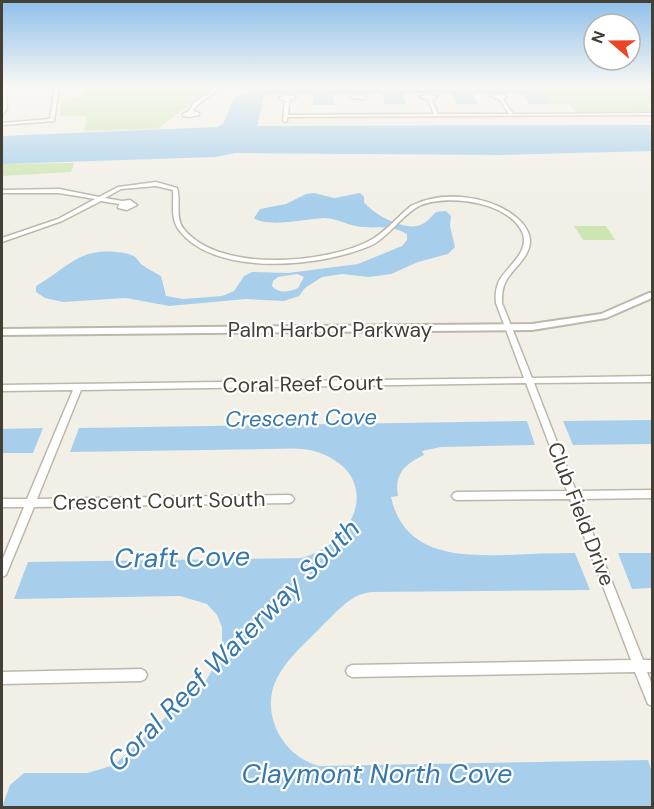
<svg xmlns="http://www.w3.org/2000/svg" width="654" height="809" viewBox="0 0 654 809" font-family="'DM Sans',sans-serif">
	<rect width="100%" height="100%" fill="#f2efe7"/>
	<path fill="#cde5b2" d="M83,87H213L157,129L84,131L87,116H60L61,101L82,96Z
		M648,92L652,94V114L579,115L569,104H550L542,94Z
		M74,163L71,172L2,176V164Z
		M574,226H606L615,240H583Z"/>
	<path fill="#a7cfec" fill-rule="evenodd" d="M259,87H652V92L546,93L543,94L550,104H529L522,94L516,93H477L473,95L478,104H457L453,95L447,93H407L403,95L406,104H385L383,95L378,93L338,94L333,95L334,105H313V95L309,94H268L264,96L257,126L652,125V151L502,155L236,153L215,157L2,164V136L217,127L223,124L234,98Z
		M314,193L334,198L360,193L364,197V202C373,214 401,229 417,226C426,224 430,218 436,212L446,211L451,216L450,226L455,247L448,254L418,262L391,274L369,277L342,274L322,277L305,288L299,296L284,301L246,299L169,306L126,298L63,302L45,298L36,292V286C66,269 78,248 116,252C122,253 130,253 135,257C136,257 140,263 141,264C147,269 155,272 161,276L166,296L183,299L222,296L234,291L244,276L252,272L288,273L358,264L402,246L407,240V234C387,223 374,230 356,226C344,224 336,218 324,218C306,219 267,228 254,218L260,209L286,204L306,194ZM297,274L304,277L298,288C289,292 279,294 272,286L273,281L278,277Z
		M652,420V444L573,445L563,421Z
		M527,421L535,445L441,447L422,451L424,455C405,464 394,474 398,496L391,497C404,555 457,556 506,555C529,554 552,553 575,553L590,590L372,592C350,594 338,611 323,625C307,642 288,657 277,678C259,713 283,757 319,766L648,760L652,772V807H2L10,785L24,773H88L114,765L207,679L219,658L222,647V627L217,615L207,604L180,596L14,599L28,562L301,558C359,543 383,474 317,452C302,447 286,449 270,449L70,452L79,428Z
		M43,428L33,453H2V429Z
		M618,553H652V588L632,589Z"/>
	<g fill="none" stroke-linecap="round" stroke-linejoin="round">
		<defs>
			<path id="minor" d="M2,87H6L7,109L2,115Z
				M55,87H59L54,121L2,125V123L50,119Z
				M216,87H221L197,105L193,111L199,113V115L190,117L183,116V114L189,111L194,103Z
				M358,94L365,97L366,98L364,99L350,98Z
				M429,94L437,97L432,100L438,114H509L500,100L491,96L499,94L506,96V98L503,99L513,114L652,113V115L287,117V121L285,122L283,121L285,101L279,98L288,95L296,97L289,101L288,115L434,114L428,100L420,97Z
				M156,182L177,188C181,200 175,217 183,228C217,273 324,264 369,241C385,233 397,217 411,206C442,190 490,195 517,218C523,223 530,232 530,241C530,257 513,268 506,281C502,288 502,295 502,303L532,378L652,376V382L534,383L576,491L652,490V498L579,499L643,660H652V672H647L652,685V706L648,704L635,672L352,677L348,675L346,671L348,667L352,665L631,660L570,499L457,500L454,499L452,496L454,493L457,492L567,491L526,383L81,390L37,499L289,495L292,496L294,499L292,502L289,503L34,507L6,575L2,577V561L24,507H2V499H27L73,390L2,391V385L524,378L496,303C495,295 496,288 499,281C507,266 529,253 523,234C511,202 449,194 421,205C402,214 391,235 372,245C323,267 215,278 179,230C170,218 174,203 173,190L156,186L121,189L105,198L122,201L130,200L137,205L127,210L118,208L119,204L101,201L62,221L2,242V238L58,219L95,199L59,193H2V190L59,189L99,197L118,187Z
				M141,669L145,671L147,675L145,679L141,681L2,684V672Z"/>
			<path id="tertiary" d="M649,293H652V298L606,318L532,330L2,335V329L532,324L601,314Z"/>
		</defs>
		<use href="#minor" stroke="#bdb7aa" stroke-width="3"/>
		<use href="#tertiary" stroke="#bdb7aa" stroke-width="4"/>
		<use href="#minor" fill="#fff" fill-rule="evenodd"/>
		<use href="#tertiary" fill="#fff" fill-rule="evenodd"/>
	</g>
	<linearGradient id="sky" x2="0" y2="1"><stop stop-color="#8ebfea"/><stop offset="0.43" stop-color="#f9f8f4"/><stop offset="1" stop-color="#f9f8f4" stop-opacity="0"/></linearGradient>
	<rect width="654" height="201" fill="url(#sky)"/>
	<g text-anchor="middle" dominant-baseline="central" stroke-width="4.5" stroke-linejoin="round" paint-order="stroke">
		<g font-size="21" fill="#454036" stroke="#fff">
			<text x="330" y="330">Palm Harbor Parkway</text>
			<text transform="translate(303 384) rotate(-1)">Coral Reef Court</text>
			<text transform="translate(159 501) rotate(-1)">Crescent Court South</text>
			<text transform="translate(581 514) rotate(69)">Club Field Drive</text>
		</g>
		<g font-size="22" font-style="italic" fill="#3678ab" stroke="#fff">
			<text transform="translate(301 418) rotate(-1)">Crescent Cove</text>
		</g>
		<g font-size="27" font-style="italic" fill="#3678ab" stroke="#fff">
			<text transform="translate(182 557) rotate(-1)">Craft Cove</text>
			<text transform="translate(233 645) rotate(-45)">Coral Reef Waterway South</text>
			<text x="377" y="773">Claymont North Cove</text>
		</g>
	</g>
	<rect width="654" height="809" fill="none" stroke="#454036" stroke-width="6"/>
	<g transform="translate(612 42) rotate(290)"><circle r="28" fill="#ffffff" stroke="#b5b3af" stroke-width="1.5"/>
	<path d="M0-4.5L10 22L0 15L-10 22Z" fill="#ed4423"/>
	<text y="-9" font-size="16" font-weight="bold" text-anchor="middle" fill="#454036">N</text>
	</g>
</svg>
